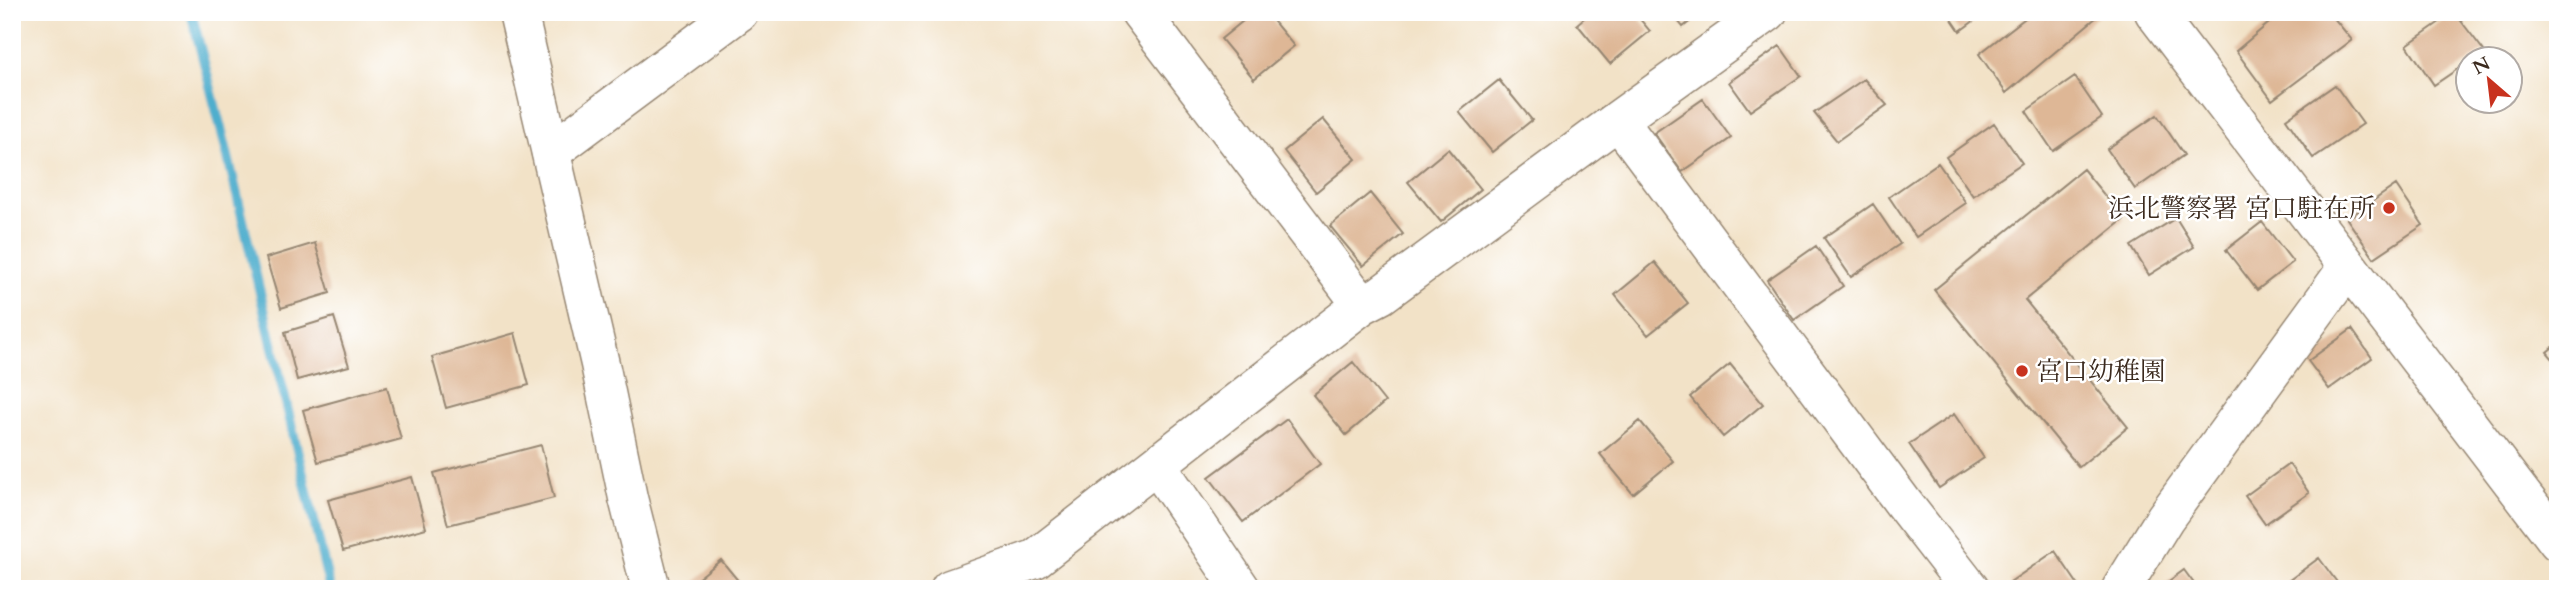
<svg xmlns="http://www.w3.org/2000/svg" width="2570" height="601" viewBox="0 0 2570 601" font-family="Cardo,'Noto Serif JP',serif">
	<rect width="100%" height="100%" fill="#fff"/>
	<filter id="ink" filterUnits="userSpaceOnUse"><feTurbulence type="fractalNoise" baseFrequency=".0143" numOctaves="2"/><feDisplacementMap in="SourceGraphic" scale="14" xChannelSelector="R" yChannelSelector="G"/><feConvolveMatrix kernelMatrix="1 2 1 2 8 2 1 2 1" color-interpolation-filters="sRGB"/></filter>
	<filter id="wash" filterUnits="userSpaceOnUse"><feTurbulence type="fractalNoise" baseFrequency=".00686" numOctaves="4" result="noise"/><feDisplacementMap in="SourceGraphic" scale="28" xChannelSelector="R" yChannelSelector="G"/><feGaussianBlur stdDeviation="1.57" result="paint"/><feColorMatrix in="noise" values="0 0 0 0 0 0 0 0 0 0 0 0 0 0 0 0 0 1.4 0 .05"/><feComposite in="paint" operator="in"/></filter>
	<g filter="url(#wash)">
		<rect width="100%" height="100%" fill="#f2e2c7"/>
		<g fill="none" stroke-linecap="round" stroke-linejoin="round">
			<path stroke="#4faecd" stroke-width="10" d="M191,12L225,144L330,589"/>
		</g>
		<g id="blocks">
			<path fill="#deb796" d="M1254,12H1266L1294,46L1254,79L1221,39Z
				M1591,12H1634L1650,31L1610,64L1577,24Z
				M1671,12H1702L1683,27Z
				M1947,12H1986L1960,31Z
				M2033,12H2095L2098,16L2006,93L1979,54Z
				M2282,12H2329L2352,40L2272,100L2236,51Z
				M2454,12L2484,51L2434,85L2407,45Z
				M1780,46L1801,76L1750,111L1729,82Z
				M2075,77L2102,117L2053,151L2026,111Z
				M1864,79L1887,105L1837,141L1814,113Z
				M1499,80L1532,120L1492,152L1459,112Z
				M2335,85L2363,124L2313,158L2286,119Z
				M1703,99L1731,138L1682,172L1654,133Z
				M2157,115L2184,155L2135,189L2107,149Z
				M1323,119L1356,159L1316,192L1284,151Z
				M1994,123L2022,163L1973,196L1946,157Z
				M1448,149L1481,189L1441,222L1408,182Z
				M1938,163L1966,203L1916,237L1889,197Z
				M2083,169L2124,219L2025,300L2128,427L2079,467L1934,290Z
				M2396,185L2423,225L2374,258L2347,219Z
				M1370,193L1403,234L1363,266L1330,226Z
				M1873,204L1900,244L1851,277L1824,238Z
				M2176,218L2194,247L2149,275L2131,246Z
				M2262,222L2293,262L2257,290L2226,250Z
				M315,243L330,293L281,308L266,258Z
				M1816,246L1843,286L1794,320L1767,280Z
				M1655,262L1688,303L1648,335L1615,295Z
				M334,317L349,366L297,380L285,332Z
				M2352,329L2372,358L2329,389L2308,361Z
				M515,333L529,385L446,408L432,357Z
				M2558,343V365L2547,352Z
				M1353,362L1385,402L1346,435L1313,395Z
				M1730,364L1763,404L1723,437L1690,397Z
				M387,387L401,439L318,462L303,410Z
				M1954,414L1984,458L1939,488L1909,444Z
				M1287,419L1320,464L1243,522L1209,477Z
				M1640,421L1673,461L1633,494L1600,454Z
				M541,445L554,498L448,525L434,473Z
				M2289,464L2309,493L2265,524L2245,496Z
				M412,477L426,528L343,551L328,500Z
				M2055,551L2081,589H2015L2010,582Z
				M2319,558L2342,589H2281L2280,587Z
				M721,560L745,589H685Z
				M2184,570L2198,589H2158Z"/>
		</g>
	</g>
	<g filter="url(#ink)">
		<use href="#blocks" fill-opacity="0" stroke="#968672" stroke-width="2"/>
		<g fill="none" stroke-linecap="round" stroke-linejoin="round">
			<defs>
				<path id="minor" d="M1140,12L1362,305
					M1768,12L1618,120L1904,504L1970,589
					M551,152L739,12
					M1157,465L1241,589
					M950,589L1035,559L1362,305L1381,295L1618,120
					M2121,589L2165,518L2348,267"/>
				<path id="tertiary" d="M518,12L600,364L628,498L651,589
					M2154,12L2558,542"/>
			</defs>
			<use href="#minor" stroke="#968672" stroke-width="41"/>
			<use href="#tertiary" stroke="#968672" stroke-width="41"/>
			<use href="#minor" stroke="#fff" stroke-width="38"/>
			<use href="#tertiary" stroke="#fff" stroke-width="38"/>
		</g>
	</g>
	<g fill="#c8321e" stroke="#fff" stroke-width="2.5">
		<circle cx="2389" cy="208" r="7"/>
		<circle cx="2022" cy="371" r="7"/>
	</g>
	<g text-anchor="middle" dominant-baseline="central" stroke-width="5" stroke-linejoin="round" paint-order="stroke">
		<g font-size="26" fill="#3b2a1e" stroke="#fff" text-anchor="end">
			<text x="2375" y="208">浜北警察署 宮口駐在所</text>
			<text x="2036" y="371" text-anchor="start">宮口幼稚園</text>
		</g>
	</g>
	<rect width="2570" height="601" fill="none" stroke="#fff" stroke-width="42"/>
	<g transform="translate(2489 80) rotate(332)"><circle r="33" fill="#ffffff" stroke="#b1aaa5" stroke-width="2"/>
	<path d="M0-5L12 26L0 18L-12 26Z" fill="#c8321e"/>
	<text y="-10" font-size="19" font-weight="bold" text-anchor="middle" fill="#3b2a1e">N</text>
	</g>
</svg>
